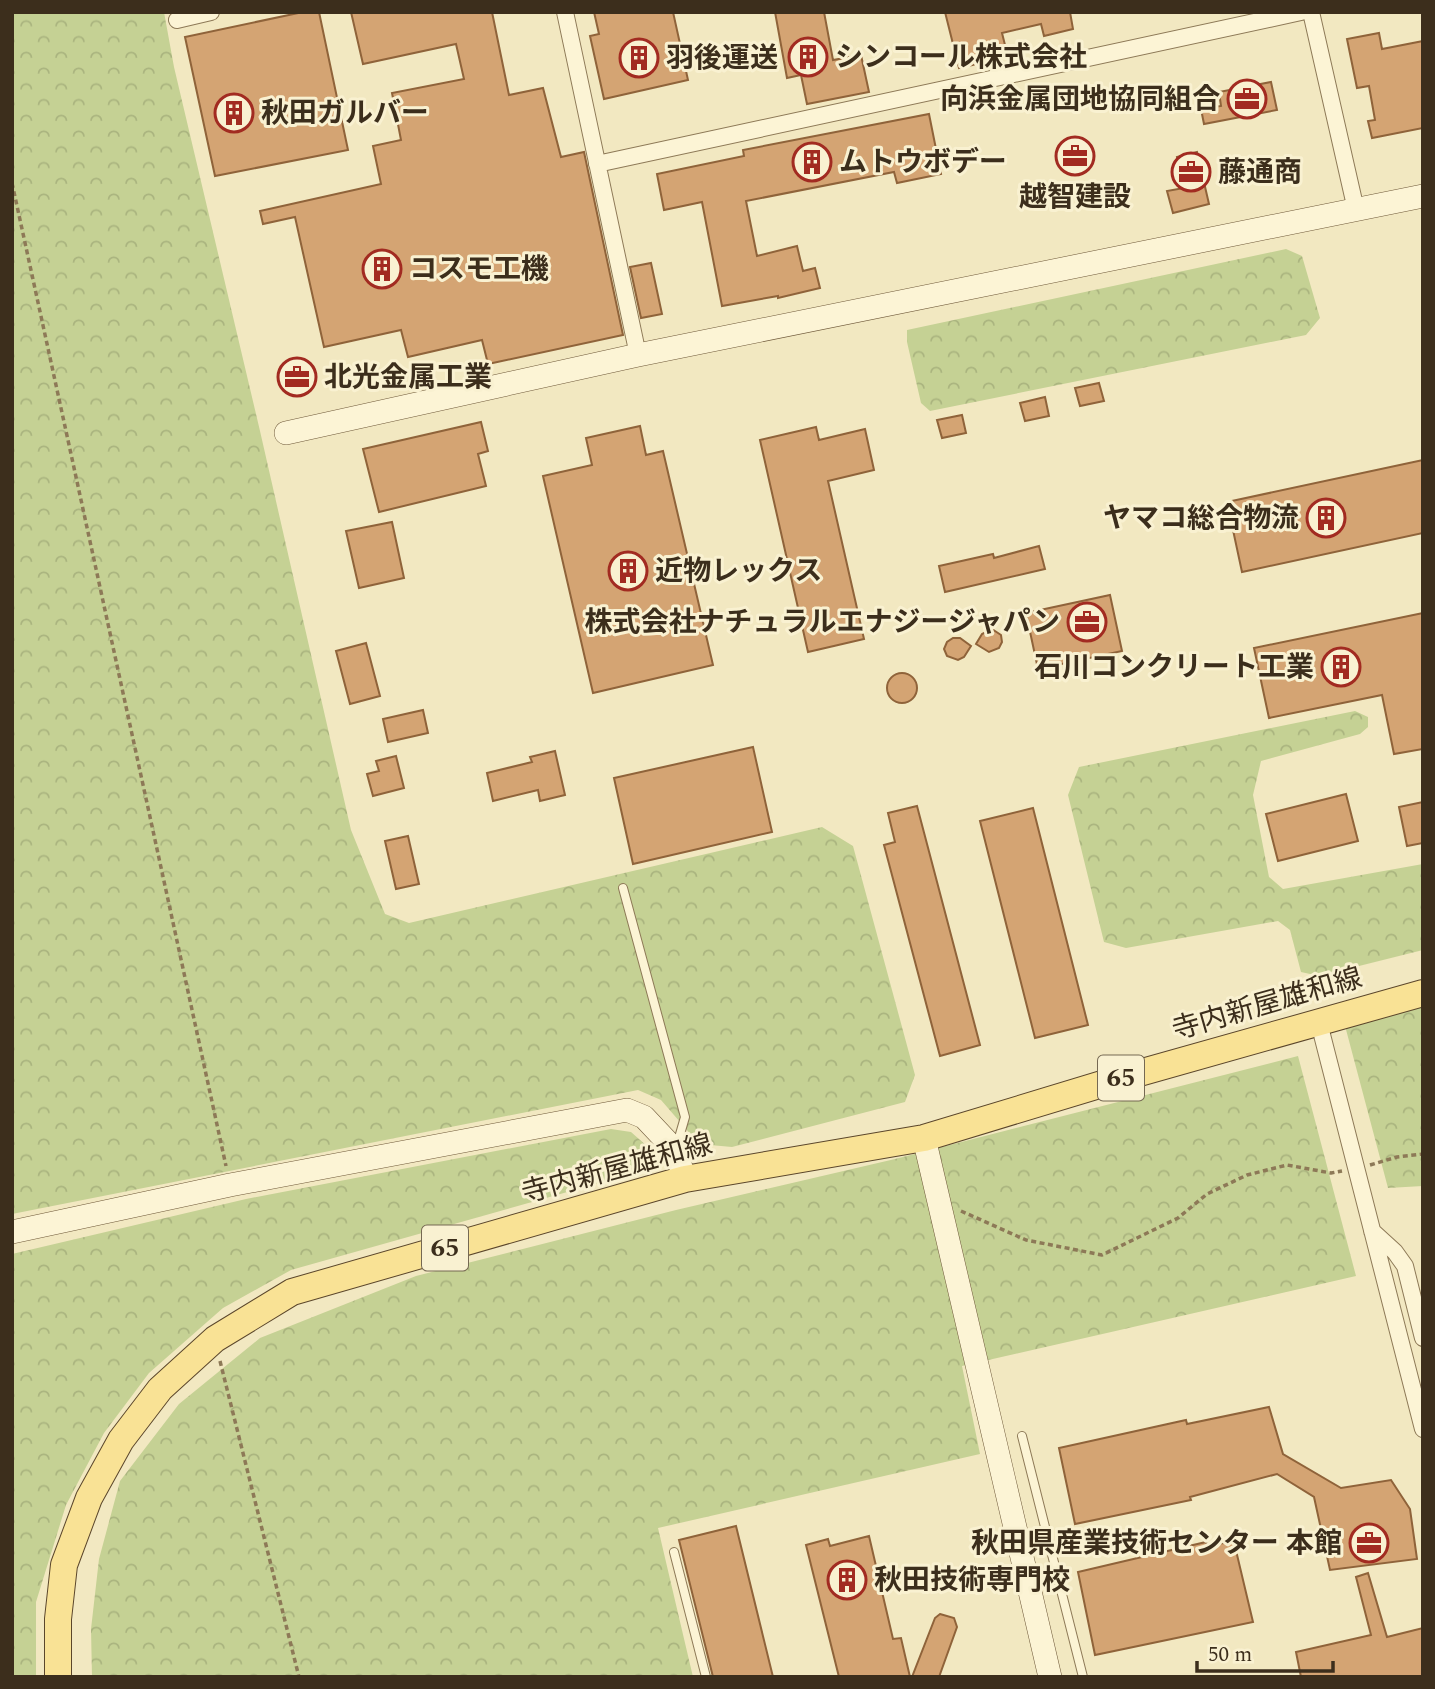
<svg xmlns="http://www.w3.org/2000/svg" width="1435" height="1689" viewBox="0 0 1435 1689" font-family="Spectral,'Noto Sans JP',serif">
	<defs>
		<pattern id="forest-crowns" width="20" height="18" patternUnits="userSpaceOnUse" patternTransform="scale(1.75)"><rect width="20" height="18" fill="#c5d194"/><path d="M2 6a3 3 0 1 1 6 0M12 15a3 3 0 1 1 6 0" fill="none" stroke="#aab47f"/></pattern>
	</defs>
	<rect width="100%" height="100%" fill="#f2e8c1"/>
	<path fill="url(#forest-crowns)" d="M12,12H164L174,67L260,431L351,830L385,914L409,923L822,827L853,846L915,1075L905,1102L732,1147L699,1144L661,1100L638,1090L12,1214Z
		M1286,249L1302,256L1320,318L1306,335L930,411L921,403L907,342V330Z
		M1355,711L1368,717V727L1360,734L1261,761L1253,795L1269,877L1283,889L1423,864V950L1319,976L1301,972L1290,930L1278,921L1126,948L1104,942L1068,795L1079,767Z
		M1423,1003V1186L1388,1188L1344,1022Z
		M1298,1056L1356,1276L962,1366L980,1454L658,1528L693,1677H92L91,1629L99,1559L120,1481L179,1404L260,1338L416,1276L676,1210L895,1159Z
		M611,1129L631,1132L648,1147L649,1169L291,1270L223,1308L149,1373L104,1433L66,1505L36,1602V1677H12V1254L246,1199Z"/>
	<path fill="#d4a473" stroke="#8f633a" stroke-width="2" d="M303,12H319L348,150L215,176L185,37Z
		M351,12H492L509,95L543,88L561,157L584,152L623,335L488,364L482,340L408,357L401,330L324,347L295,217L263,224L260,211L381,184L373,146L401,140L392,93L464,79L456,44L363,64Z
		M594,12H673L688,80L604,99L590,36L599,34Z
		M775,12H824L833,60L861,55L869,92L807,104L801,75L787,78Z
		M945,12H1070L1073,29L1044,36L1041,24L1002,33L1008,57L959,68Z
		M1379,33L1382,49L1423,41V128L1372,138L1368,121L1375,120L1369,86L1357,88L1347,39Z
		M1271,82L1277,110L1204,124L1201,109L1221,106L1219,92Z
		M929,114L941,174L897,183L894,172L746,201L757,256L797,246L803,271L815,268L820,288L778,298V296L722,306L702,202L664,210L657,174L744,156L743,150Z
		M1197,152L1209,204L1173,213L1167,191L1184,188L1177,157Z
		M651,263L662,314L641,318L630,267Z
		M1099,383L1104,401L1080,406L1075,388Z
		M1045,397L1049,416L1025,421L1020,403Z
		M962,415L966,433L942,438L937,420Z
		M481,422L488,451L478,454L486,486L379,512L363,449Z
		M640,426L646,455L663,451L713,665L593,693L543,476L592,465L586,438Z
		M816,427L819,440L865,429L874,470L828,481L864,639L808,652L760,440Z
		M1423,460V533L1242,572L1227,502Z
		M392,522L404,578L359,588L346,531Z
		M1039,546L1045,569L945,592L939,566L993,554L994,558Z
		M1110,595L1122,651L1038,669L1026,613Z
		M1423,613V749L1394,754L1382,695L1269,718L1254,648Z
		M992,629L1001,635L1002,642L999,648L989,652L976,644L982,634Z
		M953,638H960L971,646L964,657L958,660L947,656L944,649L947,642Z
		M366,643L380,696L350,704L336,651Z
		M887 688a15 15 0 1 1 30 0a15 15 0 1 1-30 0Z
		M423,710L428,733L388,742L383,719Z
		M753,747L772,832L633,864L614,778Z
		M555,751L565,795L540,801L538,790L493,801L487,773L532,762L530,757Z
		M396,756L404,788L373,796L367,774L379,771L376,761Z
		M1346,794L1358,841L1278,861L1266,814Z
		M1423,802V843L1407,846L1399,807Z
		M917,806L980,1045L940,1056L884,845L895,842L888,813Z
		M1033,808L1088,1025L1035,1038L980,821Z
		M408,836L419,884L396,889L385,841Z
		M1269,1407L1283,1454L1341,1488L1391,1480L1410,1509L1417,1559L1330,1570L1314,1497L1277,1474L1190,1497L1191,1500L1075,1524L1059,1448L1186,1420L1187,1424Z
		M736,1526L773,1677H713L679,1540Z
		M869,1536L893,1639L901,1638L910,1677H839L806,1545L828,1539L830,1546Z
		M1206,1542L1207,1545L1234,1542L1253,1622L1095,1655L1078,1572Z
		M1368,1573L1387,1637L1423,1628V1677H1301L1296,1652L1371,1635L1356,1577Z
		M940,1614L954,1618L957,1627L939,1677H912L935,1618Z"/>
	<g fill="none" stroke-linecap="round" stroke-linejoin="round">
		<defs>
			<path id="lane" d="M623,888L685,1117L676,1148
				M1022,1436L1083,1677
				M674,1552L706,1677"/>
			<path id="street" d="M565,12L638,355
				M1311,12L1356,210
				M177,20L211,12
				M597,164L1301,12
				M1319,1023L1423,1429
				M1372,1231L1395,1252L1405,1266L1423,1338"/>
			<path id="secondary" d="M286,433L638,355L1423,196
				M924,1138L1050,1677
				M12,1232L230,1185L627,1110L644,1117L675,1150L685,1179"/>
			<path id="primary" d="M58,1677V1619L64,1565L89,1498L121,1440L160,1389L215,1339L292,1292L685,1179L924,1138L1132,1075L1423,993"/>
		</defs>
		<use href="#lane" stroke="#8d7957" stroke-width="10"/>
		<use href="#street" stroke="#8d7957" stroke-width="18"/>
		<use href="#secondary" stroke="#6f593a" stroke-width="24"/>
		<use href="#primary" stroke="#5b462b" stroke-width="28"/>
		<path stroke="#8d7957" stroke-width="3.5" stroke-dasharray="5 3.5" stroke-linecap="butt" d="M12,183L226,1166
			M1370,1165L1397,1157L1423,1154
			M961,1211L1026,1240L1102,1255L1178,1218L1207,1194L1247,1175L1287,1165L1331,1173L1342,1171
			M220,1361L299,1677"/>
		<use href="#lane" stroke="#fcf4d5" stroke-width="8"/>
		<use href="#street" stroke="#fcf4d5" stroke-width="16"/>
		<use href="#secondary" stroke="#fcf4d5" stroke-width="23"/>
		<use href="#primary" stroke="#f9e295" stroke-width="26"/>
	</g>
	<defs>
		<symbol id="building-ring" viewBox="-11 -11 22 22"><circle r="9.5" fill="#f9f1d1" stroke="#a22b21" stroke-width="1.5"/><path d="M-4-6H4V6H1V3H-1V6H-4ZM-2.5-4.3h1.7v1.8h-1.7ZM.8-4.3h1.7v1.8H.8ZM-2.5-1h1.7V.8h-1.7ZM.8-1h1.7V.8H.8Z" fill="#a22b21"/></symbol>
		<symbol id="office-ring" viewBox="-11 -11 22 22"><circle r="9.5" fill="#f9f1d1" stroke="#a22b21" stroke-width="1.5"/><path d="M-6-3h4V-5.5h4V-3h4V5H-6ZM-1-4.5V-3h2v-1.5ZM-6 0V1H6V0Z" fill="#a22b21"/></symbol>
	</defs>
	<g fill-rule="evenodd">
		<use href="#building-ring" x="786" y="35" width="44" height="44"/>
		<use href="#building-ring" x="617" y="36" width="44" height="44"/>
		<use href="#office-ring" x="1225" y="77" width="44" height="44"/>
		<use href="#building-ring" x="212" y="91" width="44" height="44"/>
		<use href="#office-ring" x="1053" y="134" width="44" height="44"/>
		<use href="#building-ring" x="790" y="140" width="44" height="44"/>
		<use href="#office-ring" x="1169" y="150" width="44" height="44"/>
		<use href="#building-ring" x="360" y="247" width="44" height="44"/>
		<use href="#office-ring" x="275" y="355" width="44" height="44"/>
		<use href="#building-ring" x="1304" y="496" width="44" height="44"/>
		<use href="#building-ring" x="606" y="549" width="44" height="44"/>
		<use href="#office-ring" x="1065" y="600" width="44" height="44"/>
		<use href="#building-ring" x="1319" y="645" width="44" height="44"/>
		<use href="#office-ring" x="1347" y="1521" width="44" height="44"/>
		<use href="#building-ring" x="825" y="1558" width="44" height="44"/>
	</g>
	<g text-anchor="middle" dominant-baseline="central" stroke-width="6" stroke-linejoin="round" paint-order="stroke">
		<g fill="#f9f1d1" stroke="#756852" stroke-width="2">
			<rect x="1098" y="1055.5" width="46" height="45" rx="5"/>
			<rect x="422" y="1225.5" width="46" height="45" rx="5"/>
		</g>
		<g font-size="26" font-weight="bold" fill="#3c2e1c">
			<text x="1121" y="1078">65</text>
			<text x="445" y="1248">65</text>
		</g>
		<g font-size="28" font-weight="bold" fill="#3c2e1c" stroke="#f9f1d1" text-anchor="start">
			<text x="835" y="57">シンコール株式会社</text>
			<text x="666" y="58">羽後運送</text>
			<text x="1220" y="99" text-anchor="end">向浜金属団地協同組合</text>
			<text x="261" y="113">秋田ガルバー</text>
			<text x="839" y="162">ムトウボデー</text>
			<text x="1218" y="172">藤通商</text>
			<text x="1075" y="197" text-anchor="middle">越智建設</text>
			<text x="409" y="269">コスモ工機</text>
			<text x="324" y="377">北光金属工業</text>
			<text x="1299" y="518" text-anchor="end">ヤマコ総合物流</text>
			<text x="655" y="571">近物レックス</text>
			<text x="1060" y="622" text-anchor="end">株式会社ナチュラルエナジージャパン</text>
			<text x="1314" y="667" text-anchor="end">石川コンクリート工業</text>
			<text x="1342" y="1543" text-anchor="end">秋田県産業技術センター 本館</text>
			<text x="874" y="1580">秋田技術専門校</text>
		</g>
		<g font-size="28" fill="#3c2e1c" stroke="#f9f1d1">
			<text transform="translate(1267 1004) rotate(-16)">寺内新屋雄和線</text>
			<text transform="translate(617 1169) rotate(-15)">寺内新屋雄和線</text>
		</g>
	</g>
	<rect width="1435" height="1689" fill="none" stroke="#3c2e1c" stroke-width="28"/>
	<path d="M1197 1661v10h136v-10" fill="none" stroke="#3c2e1c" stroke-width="3.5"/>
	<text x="1208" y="1661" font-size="21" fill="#3c2e1c" stroke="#f9f1d1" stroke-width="5" paint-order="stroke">50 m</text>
</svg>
